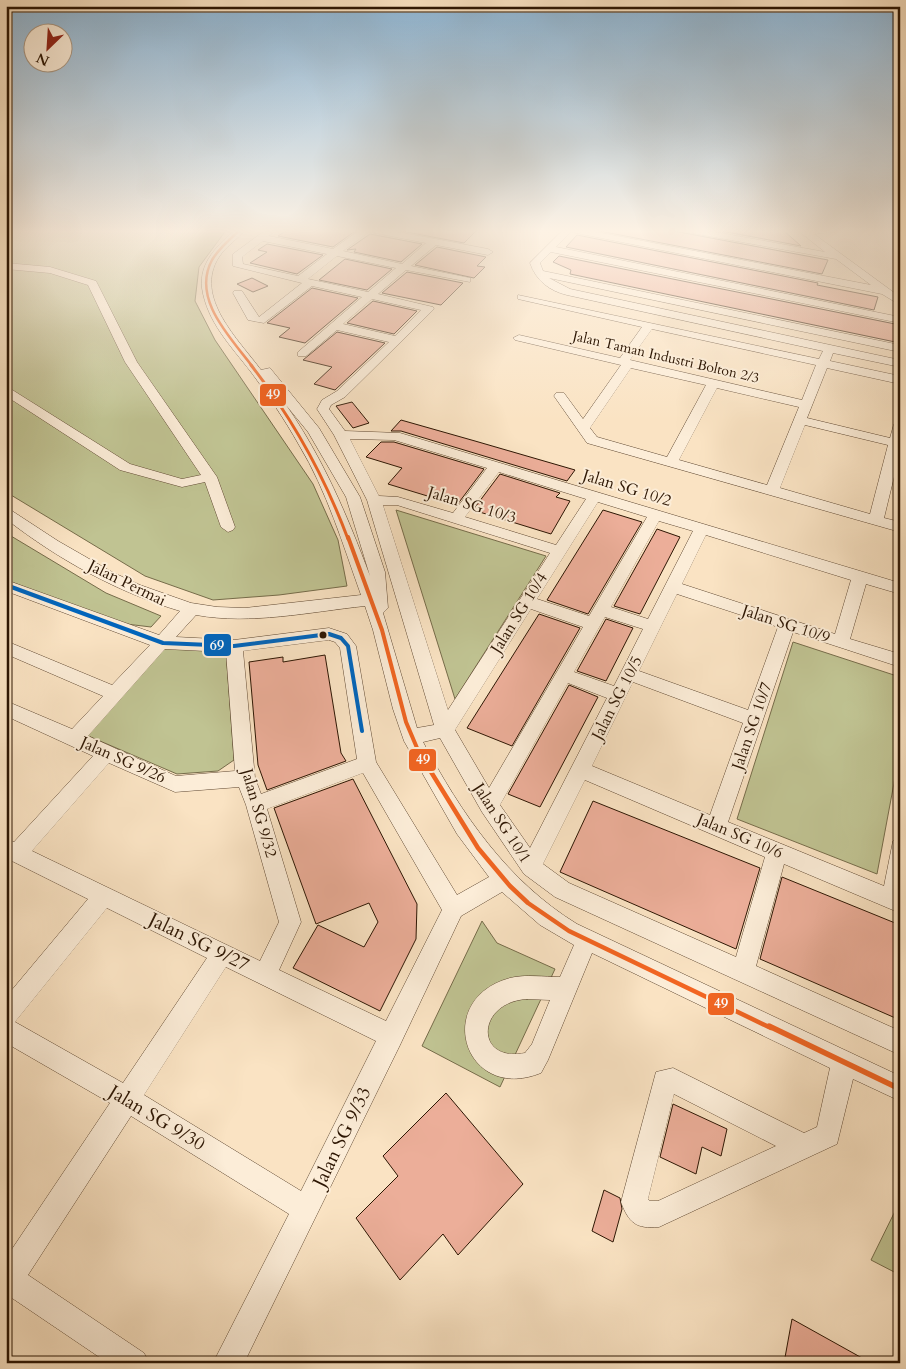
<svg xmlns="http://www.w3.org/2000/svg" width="906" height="1369" viewBox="0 0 906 1369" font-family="Cardo,serif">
	<rect width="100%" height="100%" fill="#fae3c3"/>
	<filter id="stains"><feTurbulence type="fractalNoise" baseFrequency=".004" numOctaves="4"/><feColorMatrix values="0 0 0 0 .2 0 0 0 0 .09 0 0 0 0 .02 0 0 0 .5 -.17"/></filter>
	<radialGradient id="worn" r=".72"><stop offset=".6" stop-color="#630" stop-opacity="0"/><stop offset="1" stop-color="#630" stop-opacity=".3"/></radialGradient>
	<path fill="#c0c392" stroke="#766c4a" d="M6,229H227L199,267L195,301L215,340L313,484L338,540L347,586L279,595L213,600L145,576L6,492Z
		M396,510L546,556L455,699Z
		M6,533L106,593L161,616L151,627L118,623L6,580Z
		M793,642L900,677V751L877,874L737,819Z
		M166,647L226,651L234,760L218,771L177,774L86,735Z
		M482,921L497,943L555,969L500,1087L422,1046Z
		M900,1201V1275L871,1260Z"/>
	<path fill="#ecae99" stroke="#2d1603" d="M289,229H358L333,247L278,236Z
		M391,229H478L464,243Z
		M589,229H663L828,260L822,274Z
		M711,229L783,230L801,246Z
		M370,234L422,244L401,262L354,252L356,249L347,250Z
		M577,235L818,283L817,285L878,297L874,310L566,247Z
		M267,244L323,255L297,274L250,263L267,252L258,250Z
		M437,247L486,257L477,266L485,267L474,278L415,265Z
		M559,256L900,325V343L570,274L571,270L553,262Z
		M345,259L392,269L367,290L319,280Z
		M407,272L463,283L441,305L382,293Z
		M252,278L268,286L253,292L237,284Z
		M312,288L358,298L305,343L279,337L290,328L267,323Z
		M373,301L417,311L394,334L347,323Z
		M337,332L385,343L335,390L314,384L332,367L303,360Z
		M352,402L369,423L353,428L336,406Z
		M401,420L475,441L575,470L567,481L401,431H391Z
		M381,442H394L484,469L457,505L388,484L402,468L366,457Z
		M500,474L560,493L556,497L570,501L551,534L473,510Z
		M603,510L642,522L588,614L547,600Z
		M657,529L680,537L640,614L614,606Z
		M539,614L580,628L512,746L467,728Z
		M606,619L633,628L606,681L577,671Z
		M325,655L341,753L346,761L267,790L258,765L249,662L283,657V662Z
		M569,685L598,697L540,807L508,794Z
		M353,779L417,904L416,939L380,1011L293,968L318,925L364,947L378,922L369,903L316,924L274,808Z
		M593,801L760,868L736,949L560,872Z
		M782,877L900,925V1020L760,959Z
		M446,1093L523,1184L458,1255L443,1234L400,1280L356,1218L398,1176L383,1156Z
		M673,1104L727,1129L721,1156L702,1147L696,1174L660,1157Z
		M604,1190L620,1198L622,1209L613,1242L592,1231Z
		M792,1319L871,1363H784Z"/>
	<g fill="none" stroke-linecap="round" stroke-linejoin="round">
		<defs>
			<path id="minor" d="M236,229H246C238,239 226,246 219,257C193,297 239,340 261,370L270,368L319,428L360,497L385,572L388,608L383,613L417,728L434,725L367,500L334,435L317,409L322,400L337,391L389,342L337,330L306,356H298V352L362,297L312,286L264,323L248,320L233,293L234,291H242L259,317L302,283L233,266V254L267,229H277L269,236L333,249L361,229H383L488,249L493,252L488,255L436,245L411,266L470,278V282L406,270L378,294L433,307L434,309L345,397L331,405L329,409L345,431L400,433L900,583V594L866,584L850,639L900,654V667L793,632L728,822L884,886L893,841L900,838V913L784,864L756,966L900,1031V1055L555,897L524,874L482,812L440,738L423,742C461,813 507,881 577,924L900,1076V1101L853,1079L837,1144L659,1227C636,1229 629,1223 621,1202L656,1072L673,1068L804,1133L817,1127L830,1068L592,953L548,1060L541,1073C464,1104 432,999 510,978C526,974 544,977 560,977L574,945L540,925L502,892L461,916L400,1045L244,1363H213L289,1214L131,1116L28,1275L144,1353L149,1363H108L6,1294V1258L110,1103L6,1043V997L88,899L6,858V839L14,842L93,756L6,716V701L72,729L103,696L6,654V641L112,685L150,645L6,591V580L159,635L180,611C117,592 59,560 6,519V507L58,541L112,572L140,585L191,603L217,607L245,608L361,595C343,545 327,491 299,445C285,420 268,395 251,372C231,346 207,322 202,288C199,262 218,245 236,229ZM369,232H370L426,243L402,264L343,251ZM263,241L327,254L298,276L243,264L242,257ZM337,256L396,268L368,292L308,279ZM372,299L421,310L395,336L343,324ZM286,405L308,432L346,497L370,576C347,515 323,458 286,405ZM350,439L394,440L487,468L453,513L398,497L379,496ZM499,472L586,499L556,545L465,517ZM598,502L647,517L589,616L537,599ZM383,505H397L550,553L448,710ZM659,521L693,531L648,619L611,607ZM706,535L851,580L835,634L682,584ZM677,594L778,627L748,710L639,671ZM365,606L373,630L393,709L404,741L457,834L489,877L457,895L376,762L356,646L347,634L329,628L234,640L176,637L196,615C251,625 309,612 365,606ZM531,609L583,627L489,788L455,730ZM605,617L643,629L614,686L574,672ZM329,640L335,642L340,648L357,759L261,794L255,778L243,651ZM165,649L226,652L235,771L176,776L88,736ZM633,682L743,723L710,815L592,766ZM568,683L607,698L530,848L500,805ZM109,763L175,792L239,787L246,805L279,922L260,961L32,851ZM363,773L442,910L386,1021L279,970L301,922L267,809ZM585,780L765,857L736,957L569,883L543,864ZM107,908L207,958L123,1083L15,1022ZM226,967L376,1041L301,1191L144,1095ZM527,999L550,1000L532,1044L525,1053C474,1063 476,1002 527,999ZM674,1094L776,1146L658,1201H650L648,1199Z
				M564,229H581L871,285L836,259L686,232L681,229H699L825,252L796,229H836L832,232L814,234L900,297V305L882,294L571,232L556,247L900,317V323L551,252L540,263L543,271L900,345V352L549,278L570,289L900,360V367L833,353L830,361L900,376V384L827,368L807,418L890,438L894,424L900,420V452L884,518L900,522V532L587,443L554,396L556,393H564L583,419L621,365L515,340L513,338L519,335L620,358L642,327L518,299V295L819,359L823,351L567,295C550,291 536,281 530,263ZM652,329L816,365L802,400L630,360ZM631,368L706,385L667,457L597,437L590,428ZM717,388L799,407L767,485L679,460ZM805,425L888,445L870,514L780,488Z
				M6,263L50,267L96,281L137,362L217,477L235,527L233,530L228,532L221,527L205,482L182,487L120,470L6,396V386L130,464L182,479L201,475L125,362L88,285L50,273L6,269Z"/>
		</defs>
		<use href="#minor" stroke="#604933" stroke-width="1"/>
		<use href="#minor" fill="#fcedd8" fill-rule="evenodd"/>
		<defs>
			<path id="bus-1-far4" d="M241,229C231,238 219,248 212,260C191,299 231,338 252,366"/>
			<path id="bus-1-far3" d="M251,365C293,419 324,475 348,539"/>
			<path id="bus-1-far2" d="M348,537L382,630L406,722L420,755"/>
			<path id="bus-1-far1" d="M420,754L478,848L510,886L528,903L569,931L771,1028"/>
			<path id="bus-1" d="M769,1026L900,1089"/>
			<path id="bus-2" d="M6,585L163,643L234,646L329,634L341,638L348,646L362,731"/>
		</defs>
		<use href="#bus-1-far4" stroke="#fcedd8" stroke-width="5"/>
		<use href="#bus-1-far3" stroke="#fcedd8" stroke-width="6"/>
		<use href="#bus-1-far2" stroke="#fcedd8" stroke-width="8"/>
		<use href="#bus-1-far1" stroke="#fcedd8" stroke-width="8"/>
		<use href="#bus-1" stroke="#fcedd8" stroke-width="9"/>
		<use href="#bus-2" stroke="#fcedd8" stroke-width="8"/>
		<use href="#bus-1-far4" stroke="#f26522" stroke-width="2.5"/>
		<use href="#bus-1-far3" stroke="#f26522" stroke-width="3"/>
		<use href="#bus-1-far2" stroke="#f26522" stroke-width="4"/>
		<use href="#bus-1-far1" stroke="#f26522" stroke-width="4.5"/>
		<use href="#bus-1" stroke="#f26522" stroke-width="5.5"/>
		<use href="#bus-2" stroke="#0065bd" stroke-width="4"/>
	</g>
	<linearGradient id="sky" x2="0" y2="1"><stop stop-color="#8db7d8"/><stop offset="0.55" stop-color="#fdf2e4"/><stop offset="1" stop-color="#fdf2e4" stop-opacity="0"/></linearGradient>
	<rect width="906" height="420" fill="url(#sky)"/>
	<circle fill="#2d1603" stroke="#fcedd8" stroke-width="2" cx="323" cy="635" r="4.5"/>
	<g text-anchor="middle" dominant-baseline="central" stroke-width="4" stroke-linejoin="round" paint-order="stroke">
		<g font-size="14" fill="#2d1603" stroke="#fcedd8">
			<text transform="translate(666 357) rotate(13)">Jalan Taman Industri Bolton 2/3</text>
		</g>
		<g font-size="16" fill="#2d1603" stroke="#fcedd8">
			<text transform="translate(627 488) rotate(17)">Jalan SG 10/2</text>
			<text transform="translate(472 505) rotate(17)">Jalan SG 10/3</text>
			<text transform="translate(127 583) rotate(26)">Jalan Permai</text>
			<text transform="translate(519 613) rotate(-58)">Jalan SG 10/4</text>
			<text transform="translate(786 624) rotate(18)">Jalan SG 10/9</text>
			<text transform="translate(617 698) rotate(-63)">Jalan SG 10/5</text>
			<text transform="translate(752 726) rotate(-71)">Jalan SG 10/7</text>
			<text transform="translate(123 760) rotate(24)">Jalan SG 9/26</text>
			<text transform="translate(259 813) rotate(74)">Jalan SG 9/32</text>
			<text transform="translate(502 823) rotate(57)">Jalan SG 10/1</text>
			<text transform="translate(740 836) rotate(23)">Jalan SG 10/6</text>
		</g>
		<g font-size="19" fill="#2d1603" stroke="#fcedd8">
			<text transform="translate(199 942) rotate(26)">Jalan SG 9/27</text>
			<text transform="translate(157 1118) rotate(31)">Jalan SG 9/30</text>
			<text transform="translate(342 1137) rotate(-64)">Jalan SG 9/33</text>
		</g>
	</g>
	<g stroke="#fcedd8" stroke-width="2">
		<rect x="259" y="383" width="28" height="24" rx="5" fill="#f26522"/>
		<rect x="203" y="633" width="29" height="24" rx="5" fill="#0065bd"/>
		<rect x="408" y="748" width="29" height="24" rx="5" fill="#f26522"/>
		<rect x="707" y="992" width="28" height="24" rx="5" fill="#f26522"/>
	</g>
	<g font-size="14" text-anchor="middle" font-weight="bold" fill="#fff">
		<text x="273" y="399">49</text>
		<text x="217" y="650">69</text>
		<text x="423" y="764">49</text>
		<text x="721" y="1008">49</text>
	</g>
	<rect width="906" height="1369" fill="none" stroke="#fae3c3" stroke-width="25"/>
	<rect x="8" y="8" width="891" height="1354" fill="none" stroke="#2d1603" stroke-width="2.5"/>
	<rect x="12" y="12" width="881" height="1344" fill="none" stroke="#2d1603"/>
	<g transform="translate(48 48) rotate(205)"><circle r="24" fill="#fcedd8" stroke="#a99783"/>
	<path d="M0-4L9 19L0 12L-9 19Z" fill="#8f2418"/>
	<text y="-8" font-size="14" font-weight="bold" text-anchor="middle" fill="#2d1603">N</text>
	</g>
	<rect width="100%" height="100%" filter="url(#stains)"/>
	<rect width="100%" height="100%" fill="url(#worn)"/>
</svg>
